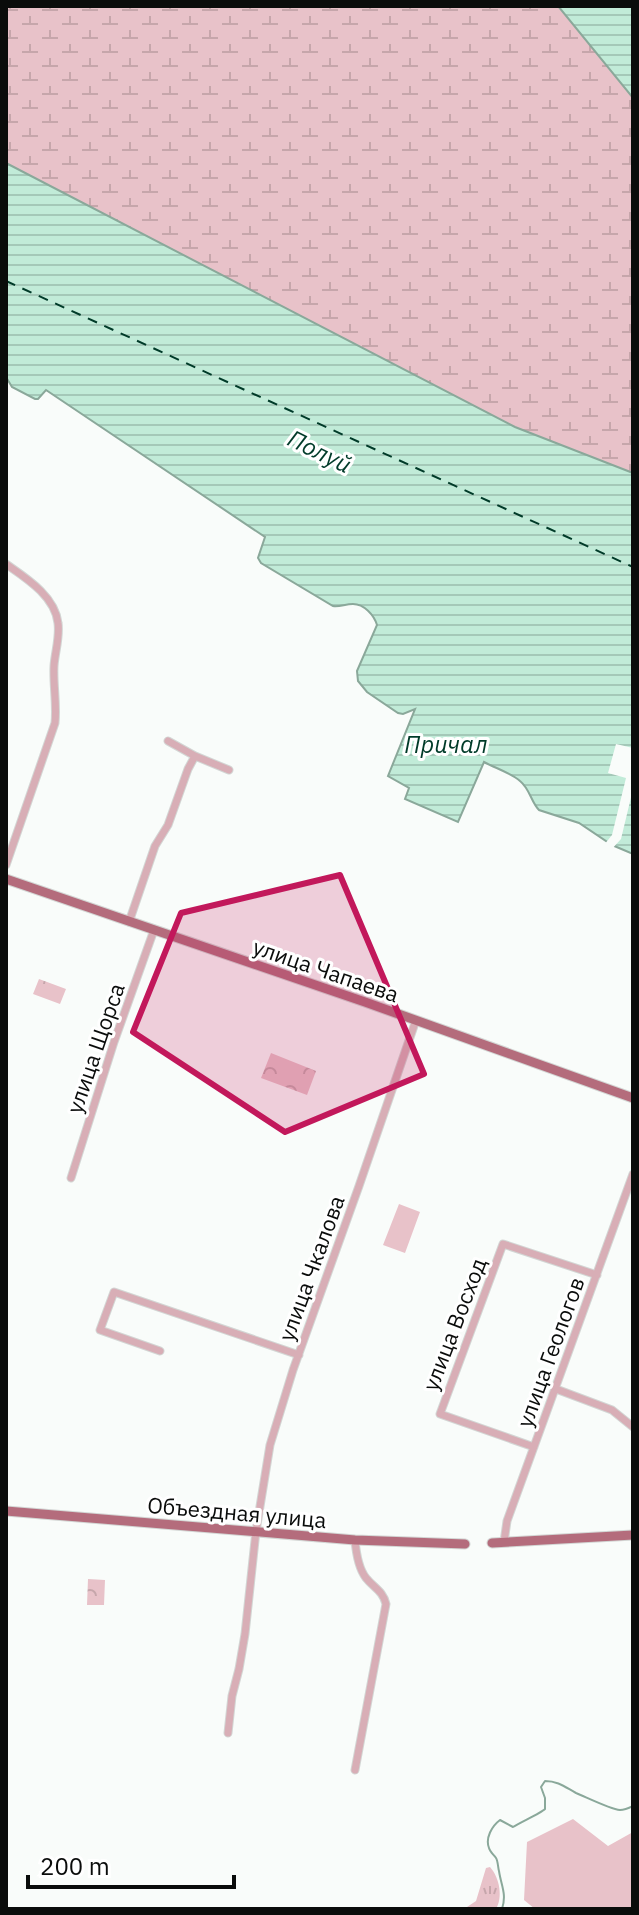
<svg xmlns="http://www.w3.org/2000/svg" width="639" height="1915" viewBox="0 0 639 1915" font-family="'IBM Plex Sans',sans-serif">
	<defs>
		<pattern id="grass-tufts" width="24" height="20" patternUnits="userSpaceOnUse" patternTransform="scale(2)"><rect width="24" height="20" fill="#e8c2c9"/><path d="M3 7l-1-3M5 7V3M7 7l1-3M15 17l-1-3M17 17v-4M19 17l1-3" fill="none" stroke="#c6a6ab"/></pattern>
		<pattern id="forest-crowns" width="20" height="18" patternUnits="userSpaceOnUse" patternTransform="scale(2)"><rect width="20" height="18" fill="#e8c2c9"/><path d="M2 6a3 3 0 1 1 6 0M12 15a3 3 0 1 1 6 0" fill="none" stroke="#c6a6ab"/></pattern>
		<pattern id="wetland-marsh" width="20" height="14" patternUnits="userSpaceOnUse" patternTransform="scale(2)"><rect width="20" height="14" fill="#e8c2c9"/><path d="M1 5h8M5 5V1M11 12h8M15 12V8" fill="none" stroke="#c6a6ab"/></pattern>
		<pattern id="water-rules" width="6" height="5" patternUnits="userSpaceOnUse" patternTransform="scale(2)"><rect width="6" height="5" fill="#c1ebd8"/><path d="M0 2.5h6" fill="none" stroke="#a4c8b8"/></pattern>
	</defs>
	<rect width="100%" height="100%" fill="#f9fcfa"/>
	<path fill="url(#grass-tufts)" d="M490,1867C500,1878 503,1898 496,1909H464L476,1901L486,1868Z"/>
	<path fill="url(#forest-crowns)" d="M39,979L66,989L60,1004L33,994Z
		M271,1053L316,1071L307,1095L261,1078Z
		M88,1579L105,1580L104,1605H87Z"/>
	<path fill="url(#wetland-marsh)" d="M6,6H558L633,98V473L515,427L6,163Z"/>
	<path fill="#e8c2c9" d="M399,1204L420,1212L405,1253L383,1245Z
		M573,1819L608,1846L633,1832V1909H535L524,1900L527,1842Z"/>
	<path fill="url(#water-rules)" stroke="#8aa89a" stroke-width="2" d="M558,6H633V98Z
		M6,163L515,427L633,473V854L612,845L579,823L539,810C531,802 530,789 520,781C511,773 495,768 484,762L458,822L405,799L409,788L388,776L415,709L403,714L398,713L367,692L358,681L357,671L377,625C374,615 364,604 353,604C345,604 340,607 333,606L261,563L258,558L265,537L46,390L38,399H35L12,387L6,377Z"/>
	<path fill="#f9fcfa" d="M616,744L633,748V789L621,839L611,850L604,845L612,835L626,778L608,773Z"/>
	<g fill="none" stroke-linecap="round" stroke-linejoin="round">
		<path stroke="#8aa89a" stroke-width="2" d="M502,1909C507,1894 501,1885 499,1871C498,1868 498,1861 496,1858C494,1855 490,1852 489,1848C485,1838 492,1826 500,1820L513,1827C521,1822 541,1813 545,1809V1798L541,1787L545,1781C558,1781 565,1787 576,1793C586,1797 610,1809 620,1810C625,1810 629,1808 633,1806"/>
		<path stroke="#003b29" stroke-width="2" stroke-dasharray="10 8" stroke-linecap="butt" d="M6,281L633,567"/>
		<defs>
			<path id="minor" d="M6,564C26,578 55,596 58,623C60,637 55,652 54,666C53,685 57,704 55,723L6,865
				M168,741L195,756L229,770
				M129,922L155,846L168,825L188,769L195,756
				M71,1178L114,1042L154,930
				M160,1351L100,1330L114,1292L299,1355
				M556,1389L612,1410L633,1427
				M534,1447L440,1414L503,1244L597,1275
				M355,1540C356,1552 359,1569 366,1578C374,1588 383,1591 386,1604L355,1770
				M504,1542L507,1521L633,1174
				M228,1733L232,1696L239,1669L245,1634L256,1531L270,1445L293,1370L359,1186L416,1020"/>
			<path id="major" d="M6,879L365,1002L633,1098
				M6,1511L355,1540L465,1544
				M492,1543L633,1535"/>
		</defs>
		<use href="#minor" stroke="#d3d6d4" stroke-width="9"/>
		<use href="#major" stroke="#d3d6d4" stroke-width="11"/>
		<use href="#minor" stroke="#d8aeb6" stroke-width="7"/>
		<use href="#major" stroke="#b46c7c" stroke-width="9"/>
	</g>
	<path fill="#c2185b" fill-opacity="0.2" stroke="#c2185b" stroke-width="6" stroke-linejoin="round" d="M340,875L424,1074L285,1132L133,1032L181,913Z"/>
	<g text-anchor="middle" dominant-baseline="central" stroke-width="6" stroke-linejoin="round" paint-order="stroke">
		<g font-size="22" fill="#0a0c0b" stroke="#fff">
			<text transform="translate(326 970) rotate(19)">улица Чапаева</text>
			<text transform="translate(95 1048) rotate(-71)">улица Щорса</text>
			<text transform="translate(311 1268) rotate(-70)">улица Чкалова</text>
			<text transform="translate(454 1324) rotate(-69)">улица Восход</text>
			<text transform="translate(550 1352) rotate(-70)">улица Геологов</text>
			<text transform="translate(237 1512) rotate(5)">Объездная улица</text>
		</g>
		<g font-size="24" font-style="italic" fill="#003b29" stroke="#fff">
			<text transform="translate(320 451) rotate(26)">Полуй</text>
			<text x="446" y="744">Причал</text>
		</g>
	</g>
	<rect width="639" height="1915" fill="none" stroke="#0a0c0b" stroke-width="16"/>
	<path d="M28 1875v12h206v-12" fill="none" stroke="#0a0c0b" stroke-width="4"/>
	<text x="40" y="1875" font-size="24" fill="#0a0c0b" stroke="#ffffff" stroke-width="6" paint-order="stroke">200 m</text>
</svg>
